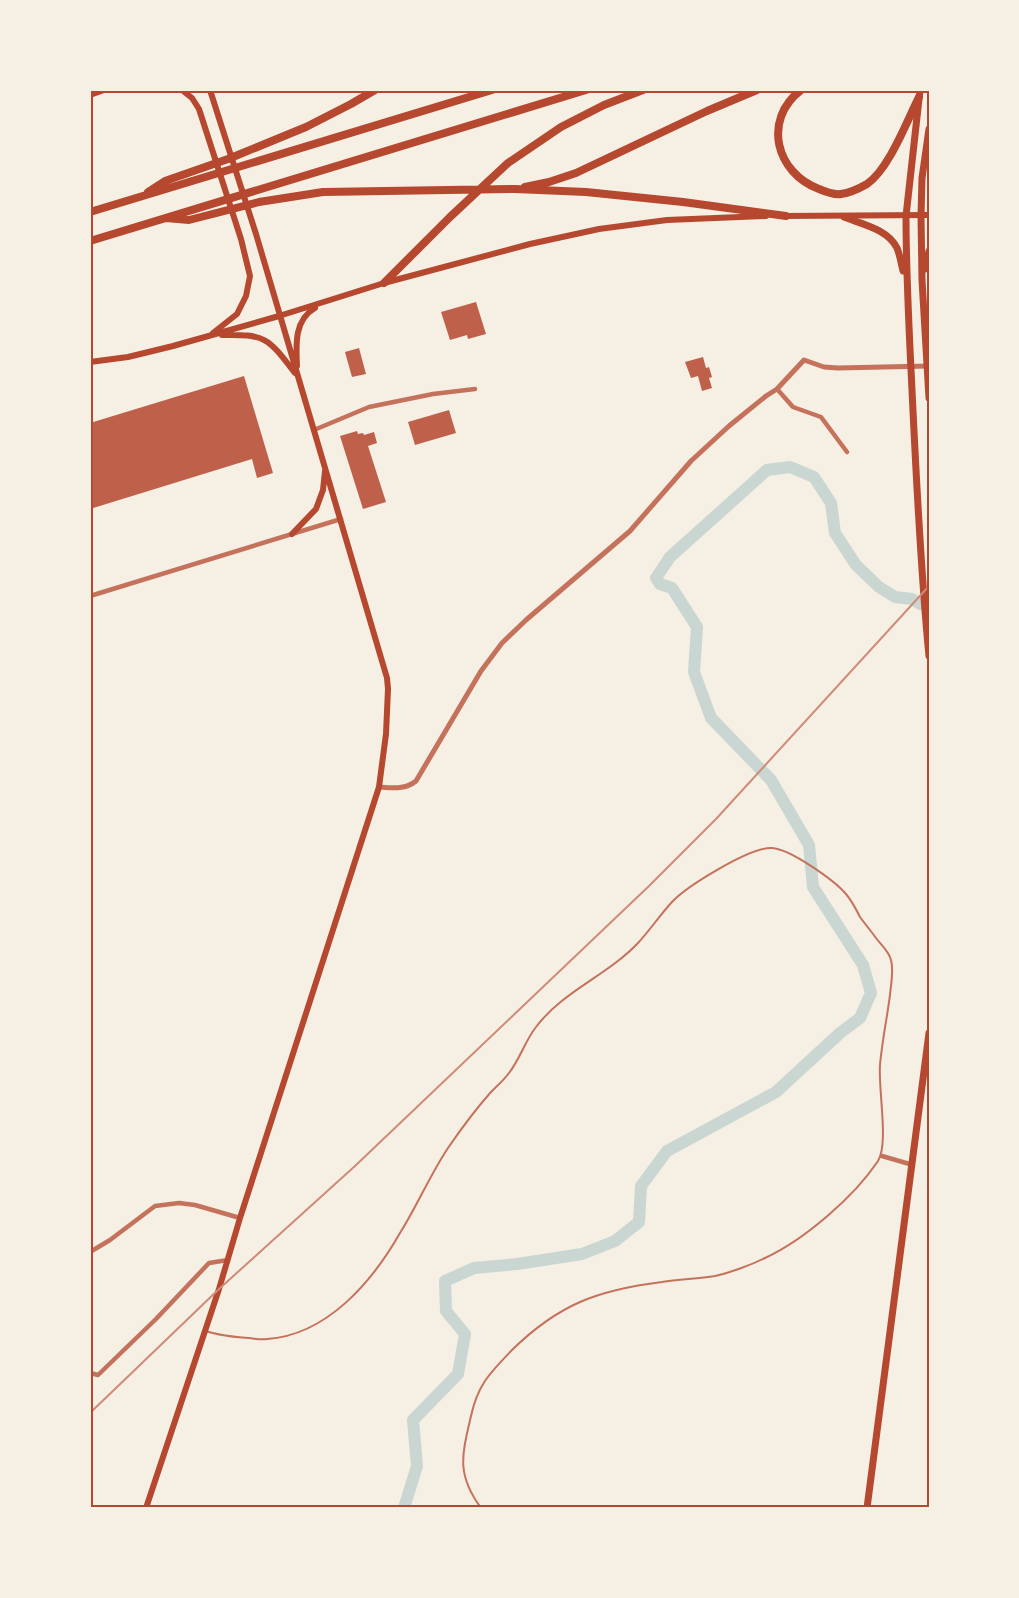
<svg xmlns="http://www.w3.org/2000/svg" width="1019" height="1598" viewBox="0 0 1019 1598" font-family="Overpass,sans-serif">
	<rect width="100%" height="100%" fill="#f6efe4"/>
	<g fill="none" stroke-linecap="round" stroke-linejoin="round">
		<path stroke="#c9d6d2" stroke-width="12" d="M404,1508L417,1466L413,1420L458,1374L465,1334L446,1311L445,1281L474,1268L517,1264L582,1254L615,1241L639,1222L641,1186L667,1151L776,1092L840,1033L860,1018L871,993L863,965L813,887L809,845L771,780L711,718L694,672L697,627L672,588L660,584L656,578L670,557L767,470L790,467L814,477L831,503L835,533L856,565L879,587L895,597L912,599L920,604L929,605"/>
	</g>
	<path fill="#bf614a" d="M476,302L486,334L468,339L467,335L450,340L441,312Z
		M359,348L366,374L352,377L345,352Z
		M703,357L706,368L709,367L712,377L709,378L712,388L702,391L698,376L691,378L685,362Z
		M244,376L273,473L257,478L252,459L90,509V423Z
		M449,410L456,433L415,445L408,422Z
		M357,431L358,434L363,433L364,435L374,432L377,443L368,446L386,502L363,509L340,436Z"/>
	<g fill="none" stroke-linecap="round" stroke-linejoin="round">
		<path stroke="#c5725c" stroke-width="2" d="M206,1331C220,1336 234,1337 249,1338C255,1339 261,1340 267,1339C327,1335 372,1282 400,1233C417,1206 430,1175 448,1148C461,1129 475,1110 491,1092C497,1086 504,1080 509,1073C520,1059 525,1041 536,1027C563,991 608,975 638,943C650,930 660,915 672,902C687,886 750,847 772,848C790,849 834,880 846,894C852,901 856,909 860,917C865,924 871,931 876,938C881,945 889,951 891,960C894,971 891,983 890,995C887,1018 882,1042 880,1065C878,1088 889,1144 878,1161C854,1197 804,1240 765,1258C751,1265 729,1273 715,1276C697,1279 679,1279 662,1282C598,1290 559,1304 512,1350C490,1373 478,1384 471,1416C462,1455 456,1474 481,1508"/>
		<path stroke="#c5725c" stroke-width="4.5" d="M777,389L793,407L821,417L847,452
			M314,430L369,407L433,394L475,389
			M90,596L341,519
			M882,1156L913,1165
			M90,1252L110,1240L155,1206L179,1203L195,1205L240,1218
			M90,1373L98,1375L156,1319L209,1263L228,1260"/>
		<path stroke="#c5725c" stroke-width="5" d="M379,787C392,788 405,790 416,781L481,671L502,643L526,620L630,531L691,461L729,426L766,396L777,389L804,360L824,367L838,368L929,366"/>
		<path stroke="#b5482f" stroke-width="6" d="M182,90L192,98L199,109L241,239L250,276L246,296L237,314L213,333
			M90,95L104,90
			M783,216L929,215
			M222,335C266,334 268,338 295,373
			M90,362L128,357L173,346L279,316L384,283L530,244L599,229L667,220L766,216
			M297,366C296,345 294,320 315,308
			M292,534L316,509L323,490L325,471
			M146,1508L219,1289L240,1218L379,787L386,734L388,689L387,678L256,234L210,90"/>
		<path stroke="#b5482f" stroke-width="7" d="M906,216C906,281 910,346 913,411C917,493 921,575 929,656
			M921,216L922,280L929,398
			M844,217C861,224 888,229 897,248C900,255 901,263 903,271
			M925,269L929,251
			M867,1508L929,1033"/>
		<path stroke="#b5482f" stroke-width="7" d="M906,216L920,90
			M921,216L922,178L929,129"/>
		<path stroke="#b5482f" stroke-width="8" d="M801,90C762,120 776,173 819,189C826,192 834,195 841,194C850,193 860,188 867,184C889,169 907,121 919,97
			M525,187L549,182L576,173L707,111L757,90
			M148,192L165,181L228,159L306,127L351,104L375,90
			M90,212L492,90
			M166,218L189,220L259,202L323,192L515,189L586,192L683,202L786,216
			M90,241L586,90
			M384,283L450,217L508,163L561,127L604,105L643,90"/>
		<path stroke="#cf8b77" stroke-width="2" d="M90,1413L219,1289L355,1166L649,886L716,819L929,586"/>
	</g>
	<rect width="1019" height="1598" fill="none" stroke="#f6efe4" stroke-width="183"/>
	<rect x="92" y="92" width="836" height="1414" fill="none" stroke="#b5482f" stroke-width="2"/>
</svg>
